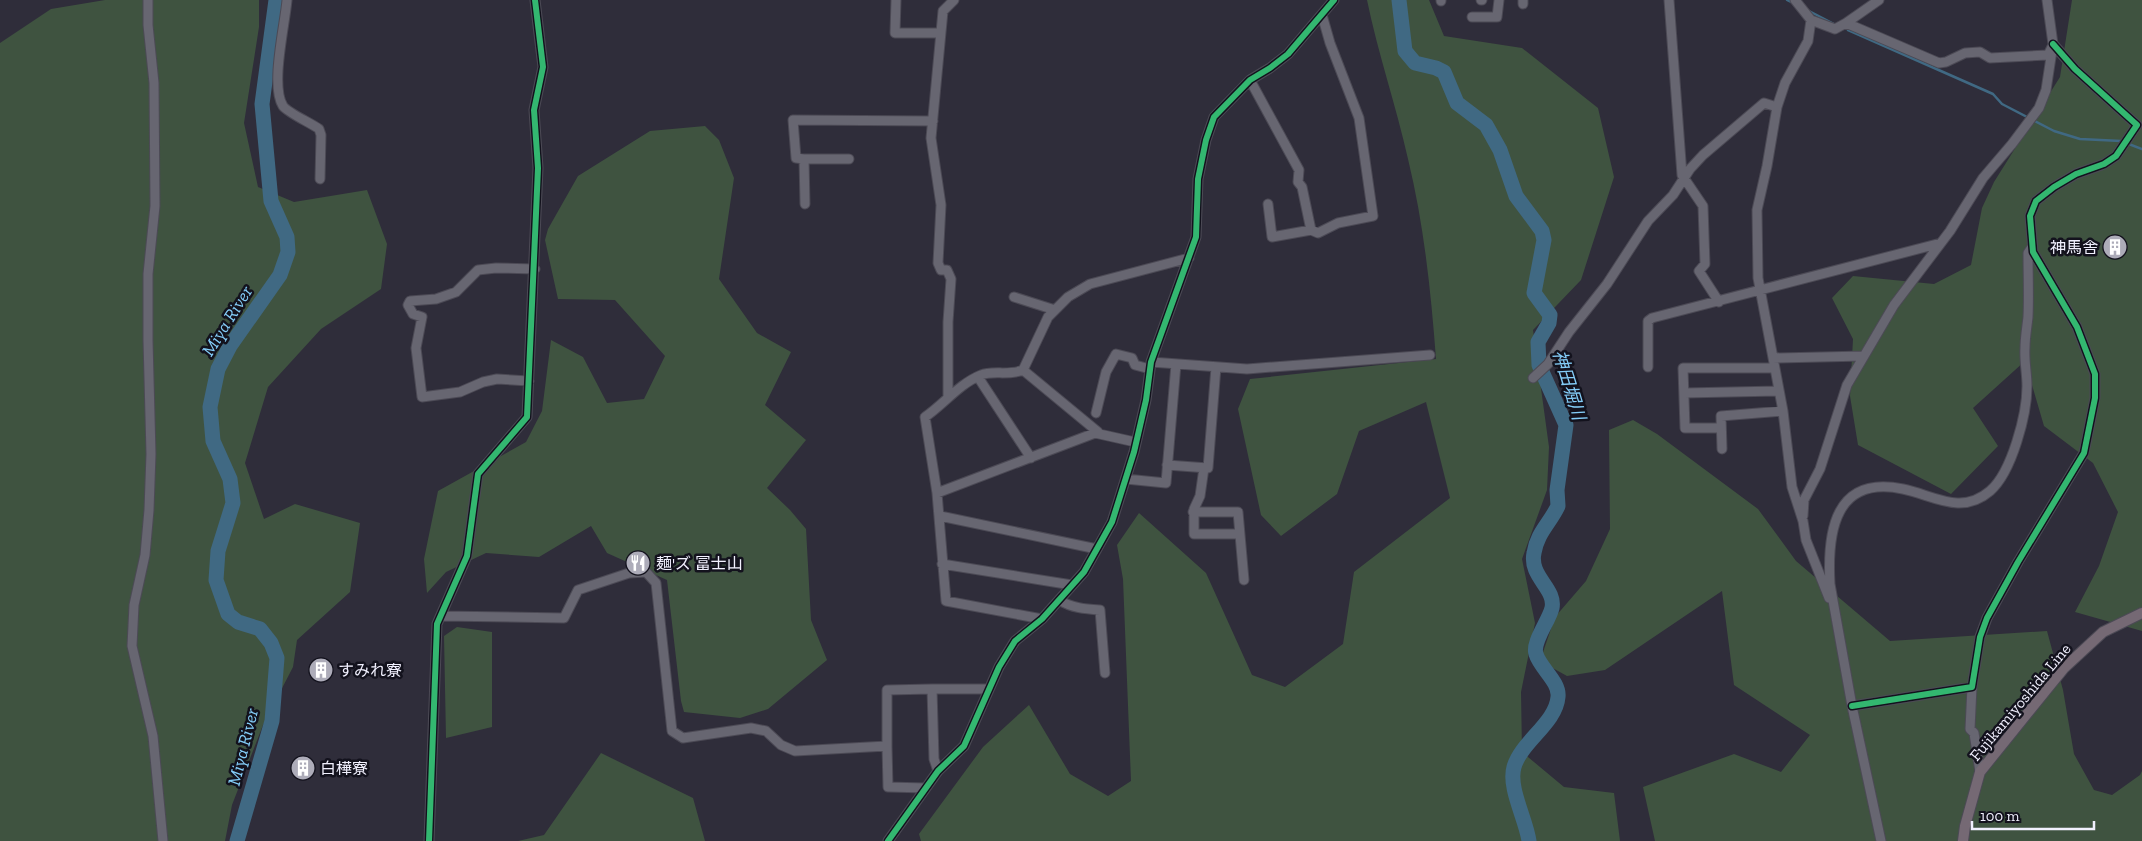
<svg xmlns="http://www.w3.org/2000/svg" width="2142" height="841" viewBox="0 0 2142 841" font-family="'Zilla Slab','Noto Sans JP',serif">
	<rect width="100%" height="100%" fill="#2f2d3a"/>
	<path fill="#3f5340" d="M105,0H259V27L244,123L258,187L294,202L367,190L387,244L381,289L321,329L268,387L245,463L264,519L295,504L360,523L350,592L297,640L293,667L263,725L232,805L225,841H0V43L51,9Z
		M1367,0H1429L1444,36L1522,48L1598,108L1614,177L1581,280L1533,330L1549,447L1547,490L1522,559L1535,623L1521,692L1522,752L1564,787L1614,793L1620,841H921L919,834L983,747L1029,705L1070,774L1108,796L1131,781L1123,579L1117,545L1139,513L1206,573L1252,675L1285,687L1343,644L1354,572L1450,498L1426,402L1359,431L1337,494L1281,536L1261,515L1238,409L1250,379L1436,359C1431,292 1424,225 1408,159C1396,105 1378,54 1367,0Z
		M2072,0H2142V631L2075,612L2099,566L2118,512L2093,463L2044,426L2025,361L1973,408L1998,446L1951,494L1858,445L1850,396L1853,339L1832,298L1853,276L1934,284L1971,265L1982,208L1994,182L2060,77Z
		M705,126L719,140L734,178L719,279L757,333L791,352L765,405L806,440L767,488L790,510L806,529L811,620L827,660L768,709L740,718L684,712L681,701L667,580L607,553L591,526L539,557L486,553L446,572L427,593L424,559L438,491L526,442L542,411L551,340L583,357L607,403L644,399L665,356L615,300L558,299L545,240L548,229L578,176L650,131Z
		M1633,420L1657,434L1758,509L1796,561L1890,641L2047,631L2063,690L2074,754L2094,790L2112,795L2140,775L2142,771V841H1655L1643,787L1734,754L1781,772L1810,735L1734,685L1722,591L1605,670L1567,676L1540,661L1555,617L1586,581L1610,529L1609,430Z
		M457,627L492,632V727L446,738L444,636Z
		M601,753L693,798L705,841H518L544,835Z"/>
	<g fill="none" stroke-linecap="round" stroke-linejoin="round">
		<path stroke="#406983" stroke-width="2.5" d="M1787,0L1791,2
			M1809,11L1834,24
			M1848,30L1993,94L2002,104L2054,131L2080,139L2121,141L2142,149"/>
		<path stroke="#406983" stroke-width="15" d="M1399,0L1405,51L1415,63L1436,68L1444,72L1457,103L1486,125L1500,150L1516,196L1542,231L1544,240L1534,293L1550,315L1549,323L1538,342L1539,365L1566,425L1557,490L1558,506C1550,523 1537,533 1534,553C1529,577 1556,588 1552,608C1549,621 1532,642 1536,654C1540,668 1560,682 1558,697C1556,723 1521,742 1514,767C1508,788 1526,819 1529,841
			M237,841L272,721L277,658L271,643L260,629L238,622L228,614L216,580L218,551L233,503L230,479L213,441L210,407L218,369L230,346L280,275L288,252L287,237L271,201L262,104L276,0"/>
		<defs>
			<path id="minor" d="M148,0V25L154,83L155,206L148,274V340L151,454L149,510L145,555L134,605L132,646L153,736L163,841
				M287,0C285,25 270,86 283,106C288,113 311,123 319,129L321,135L320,179
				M896,0L895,33H940
				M1481,0H1482
				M1669,0L1682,175L1703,206L1705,264L1699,271L1719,302
				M1795,0L1811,20L1835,29L1846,23L1939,63L1946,62L1965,53L1980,52L1990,58L2048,55L2052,47
				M1441,1V0
				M1523,4V0
				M1472,17H1497L1499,0
				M1811,20L1808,41L1785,83L1777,107L1767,166L1757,210L1758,278L1783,411L1792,487L1803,521L1806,540L1829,598
				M1846,23L1879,0
				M1250,80L1299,170L1298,182L1302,187L1311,230
				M804,159H849
				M805,204L804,159L796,158L793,120L933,121
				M1268,204L1272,237L1311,230L1318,233L1338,223L1373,216L1359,118L1330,43L1322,15
				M1014,297L1055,310
				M1773,358L1864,356
				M1151,362L1247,369L1430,355
				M1648,367V321L1652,318L1941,243
				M1023,370L1098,432
				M978,377L1031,458
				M1533,378L1548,364L1569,332L1607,284L1648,221L1673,195L1690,169L1703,155L1764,103L1777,107
				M529,381L497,379L483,382L460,392L422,397L416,348L422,317L413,314L408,305L410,301L436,299L456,292L478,270L496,268L535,269
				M1684,393L1778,391
				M948,397V322L951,279L947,270H941L938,263L941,205L931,138L943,11L954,0
				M1096,413L1106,372L1116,354L1132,358L1135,365L1150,369
				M1721,428H1685L1683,368H1774
				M1722,449L1721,416L1783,411
				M1167,465L1208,468L1216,367
				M1204,468L1200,496L1194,509V534H1240
				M1126,479L1166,483L1176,364
				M937,493L1095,433L1135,442
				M1193,512H1238L1244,580
				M940,516L1097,549
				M1803,516L1804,500L1820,469L1847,385L1894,305L1950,231L1983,178L2012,144L2039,108L2046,90L2053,44L2047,0
				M942,564L1072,585
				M1059,600C1072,608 1085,609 1100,610L1105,673
				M441,616L564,618L578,590L629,573L646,572L656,583L672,731L683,738L751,728L766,731L781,745L795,751L887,746L888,787L926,788
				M1042,619L946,601L937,493L925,417C944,404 959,384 981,375C992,370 1009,376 1023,370L1048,317L1068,297L1090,284L1189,258
				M1972,687L1970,729L1974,733L1980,772
				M932,689H989
				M1852,706L1972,687L1980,637L1987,618L2018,562L2084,453L2095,398V374L2077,327L2033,252L2030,216L2036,201L2054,187L2076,174L2104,164L2116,156L2137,125L2075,69L2053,44
				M887,746V690L932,689L934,759L938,771
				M429,841L437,624L467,556L478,474L527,417L538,168L534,110L543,67L535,0
				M888,841L938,771L964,746L999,667L1015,641L1042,619L1084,572L1112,522L1134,452L1146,400L1151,362L1196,237L1198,179L1206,140L1214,117L1250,80L1270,68L1288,54L1334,0
				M1881,841L1852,706L1830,584C1827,531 1835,475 1903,489C1933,495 1961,516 1990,491C2012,472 2027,414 2027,386C2027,373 2024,360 2025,348C2025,337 2027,327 2028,317C2029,296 2028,274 2028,253L2032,247"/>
			<path id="major" d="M1963,841L1965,826L1980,772L2064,668L2103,632L2142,613"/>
		</defs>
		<use href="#minor" stroke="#4c4a55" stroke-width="11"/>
		<use href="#major" stroke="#4c4a55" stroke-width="12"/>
		<use href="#minor" stroke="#676671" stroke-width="9"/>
		<use href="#major" stroke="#756974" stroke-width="10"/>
		<defs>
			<path id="cycleway" d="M1852,706L1972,687L1980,637L1987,618L2018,562L2084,453L2095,398V374L2077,327L2033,252L2030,216L2036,201L2054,187L2076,174L2104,164L2116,156L2137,125L2075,69L2053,44
				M429,841L437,624L467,556L478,474L527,417L538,168L534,110L543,67L535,0
				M888,841L938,771L964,746L999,667L1015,641L1042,619L1084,572L1112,522L1134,452L1146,400L1151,362L1196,237L1198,179L1206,140L1214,117L1250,80L1270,68L1288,54L1334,0"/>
		</defs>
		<use href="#cycleway" stroke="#13121d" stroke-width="9"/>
		<use href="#cycleway" stroke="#33b770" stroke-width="6"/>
	</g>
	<defs>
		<symbol id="building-disc" viewBox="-11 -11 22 22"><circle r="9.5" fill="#adacb9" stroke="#13121d"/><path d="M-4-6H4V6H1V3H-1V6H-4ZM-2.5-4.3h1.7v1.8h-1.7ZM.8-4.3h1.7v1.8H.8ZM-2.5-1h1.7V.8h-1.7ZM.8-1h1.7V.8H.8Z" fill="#fff"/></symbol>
		<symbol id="restaurant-disc" viewBox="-11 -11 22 22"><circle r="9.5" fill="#adacb9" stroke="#13121d"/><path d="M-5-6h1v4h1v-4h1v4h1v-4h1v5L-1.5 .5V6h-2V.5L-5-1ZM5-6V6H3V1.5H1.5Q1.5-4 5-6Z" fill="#fff"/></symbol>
	</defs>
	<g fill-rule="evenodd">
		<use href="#building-disc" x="2101" y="233" width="28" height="28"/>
		<use href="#restaurant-disc" x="624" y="549" width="28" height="28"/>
		<use href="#building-disc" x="307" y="656" width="28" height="28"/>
		<use href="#building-disc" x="289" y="754" width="28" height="28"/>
	</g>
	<g text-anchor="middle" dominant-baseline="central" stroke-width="5" stroke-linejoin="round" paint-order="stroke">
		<g font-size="16" fill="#f1f0fe" stroke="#13121d" text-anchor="start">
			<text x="2098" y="247" text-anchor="end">神馬舎</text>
			<text x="656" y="563">麺'ズ 冨士山</text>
			<text x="338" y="670">すみれ寮</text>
			<text x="320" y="768">白樺寮</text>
		</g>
		<g font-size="16" fill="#f1f0fe" stroke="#13121d">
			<text transform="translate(2020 702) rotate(-50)">Fujikamiyoshida Line</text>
		</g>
		<g font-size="18" font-style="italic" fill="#84cdf8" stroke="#13121d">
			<text transform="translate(227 321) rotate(-58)">Miya River</text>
			<text transform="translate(1569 385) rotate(73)">神田堀川</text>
			<text transform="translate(243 747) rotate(-76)">Miya River</text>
		</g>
	</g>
	<path d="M1972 821v8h122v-8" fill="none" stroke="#f1f0fe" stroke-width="2.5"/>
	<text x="1980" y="821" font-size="15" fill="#f1f0fe" stroke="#13121d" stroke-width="4" paint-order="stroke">100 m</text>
</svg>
